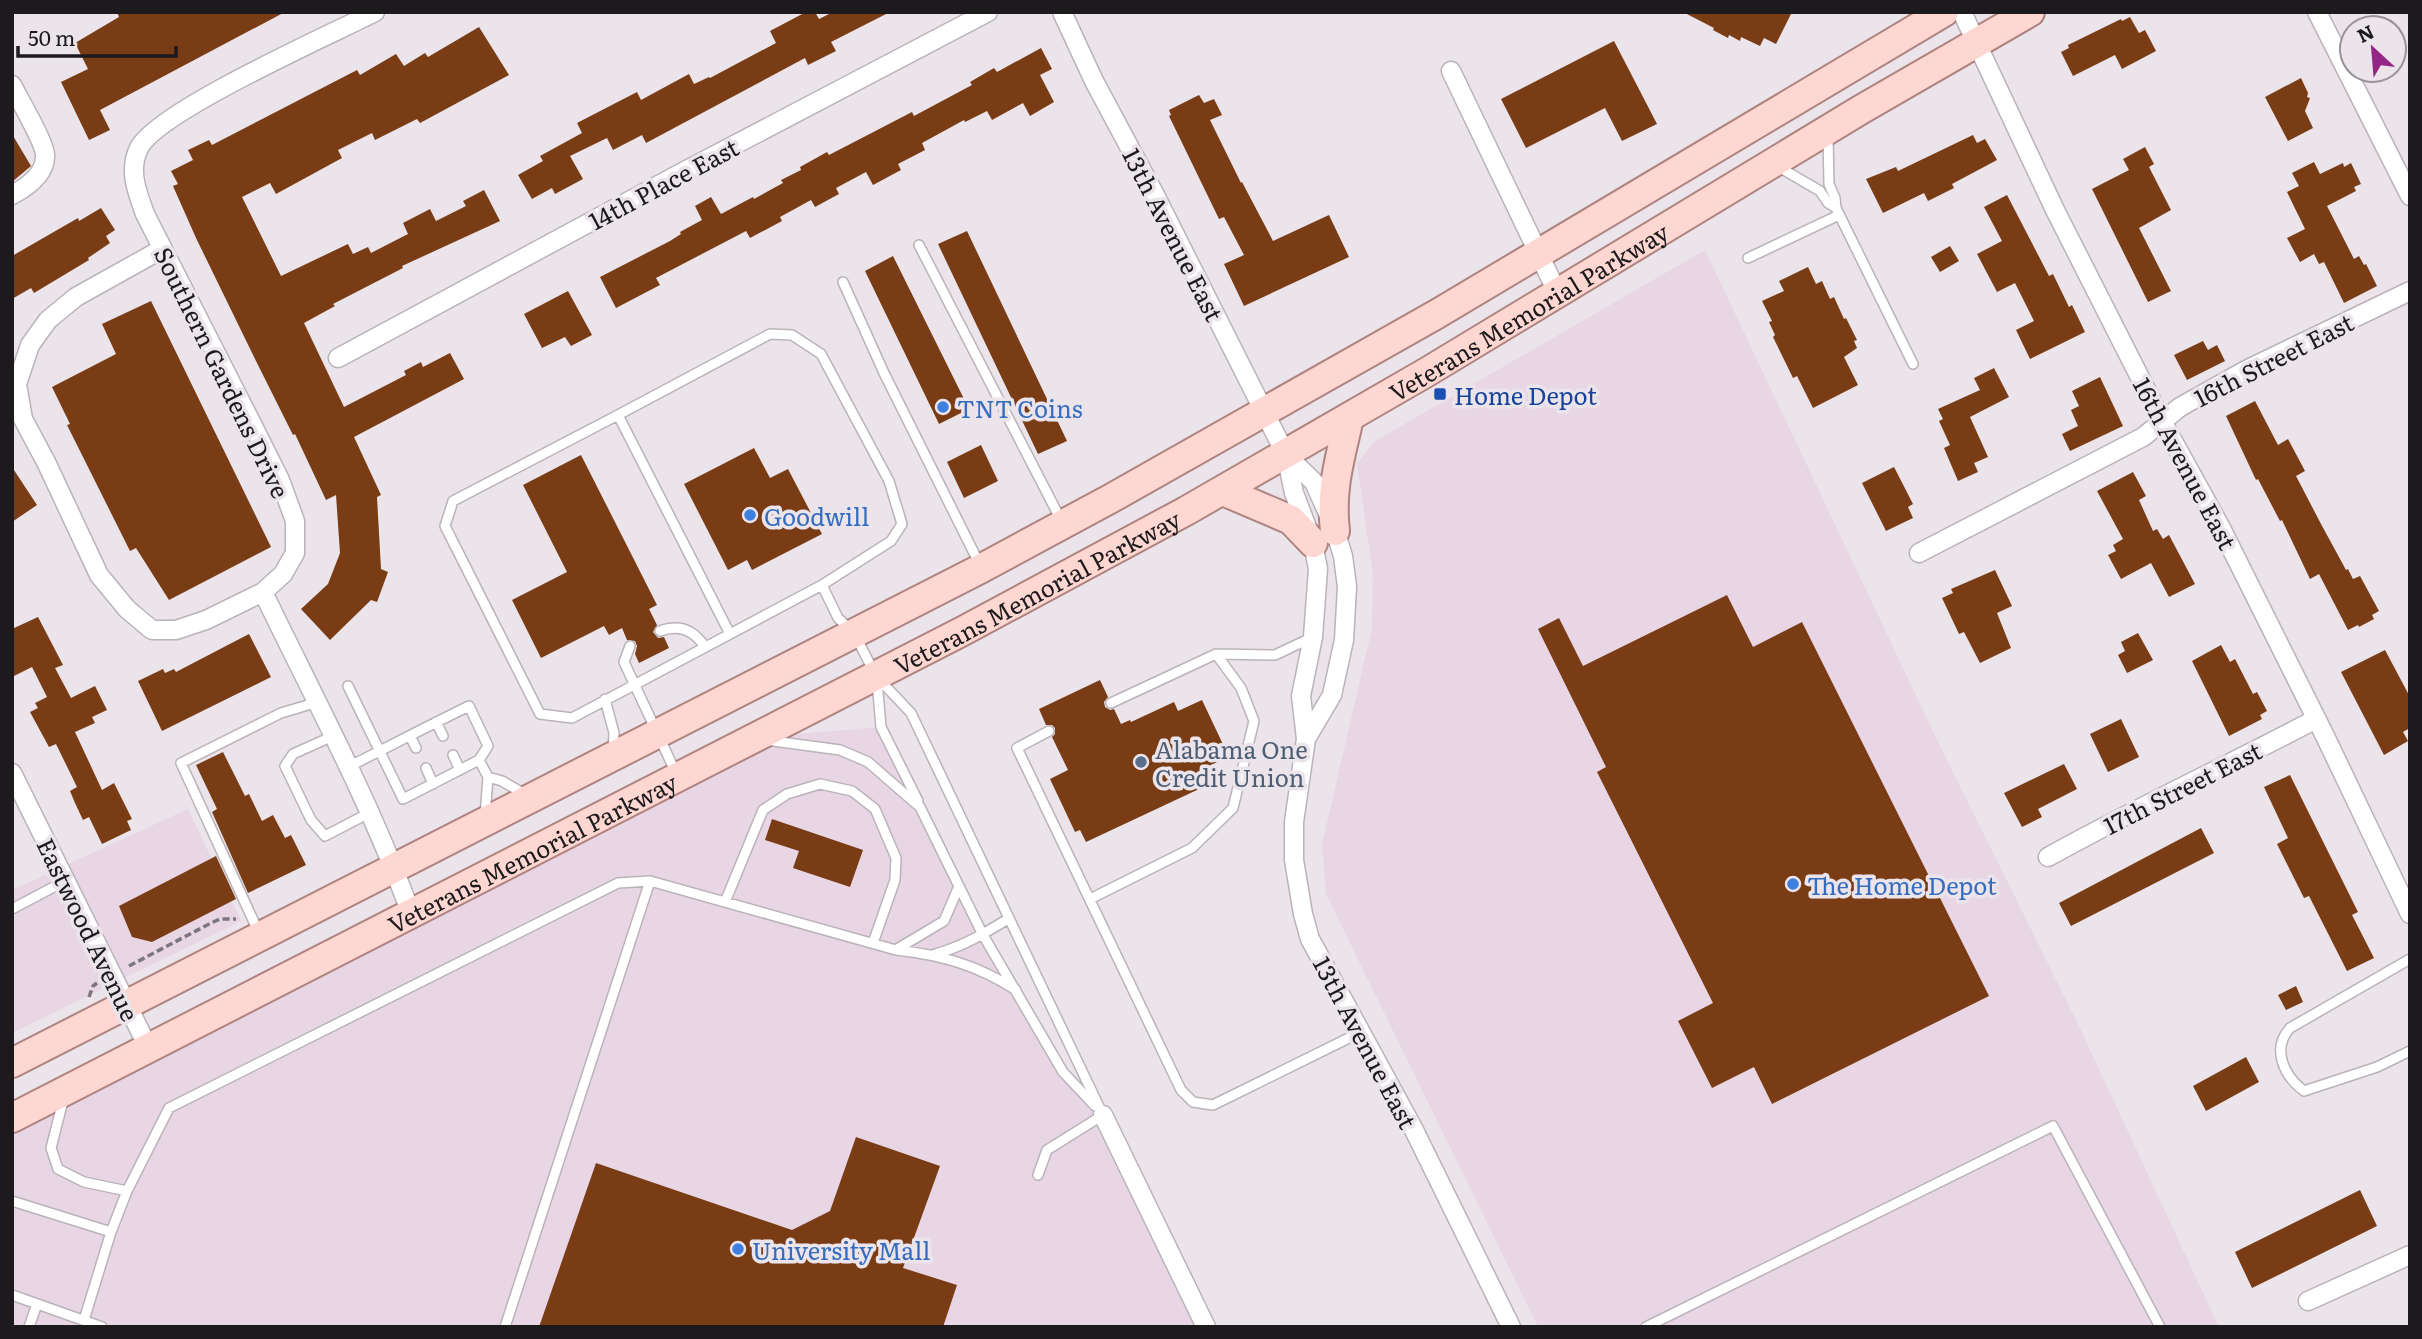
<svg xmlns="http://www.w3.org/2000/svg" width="2422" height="1339" viewBox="0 0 2422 1339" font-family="Literata,serif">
	<rect width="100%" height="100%" fill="#ebe4ea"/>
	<path fill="#e9d6e5" d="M1705,250L1940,746L2078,1024L2219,1327H1538L1326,894L1322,845L1372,628L1373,575L1357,463L1375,441Z
		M881,727L983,935L1063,1072L1103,1115L1209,1327H12V1120L751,738Z
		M188,809L241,921L12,1033V890Z"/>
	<path fill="#793c15" d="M117,12H285L100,110L110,130L89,140L61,82L88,69L75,43L119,17Z
		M806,12H815L819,19L833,12H890L831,42L836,51L808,65L805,58L646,143L642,135L613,150L607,138L570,156L583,179L555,194L552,188L532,199L518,175L543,161L540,156L582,133L577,123L637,92L641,100L689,74L694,84L709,77L710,78L776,43L770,31Z
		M1683,12H1792L1776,44L1764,38L1760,46L1741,37L1740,41L1729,35L1728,38L1713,30L1714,28Z
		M2130,17L2139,33L2145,30L2156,51L2122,69L2115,55L2073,76L2061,52L2069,48L2068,45L2121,19L2122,21Z
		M479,27L509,75L420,123L417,119L375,140L372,133L338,150L342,158L276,194L270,183L242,197L281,276L348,244L353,254L368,247L371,253L408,234L403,223L430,209L436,221L466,206L463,201L484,190L500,221L402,266L403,268L333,304L335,306L304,323L344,407L406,375L404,371L421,362L423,367L450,353L464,379L354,437L381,495L377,497L381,569L388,572L377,602L371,600L330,640L301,609L328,584L340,553L336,495L326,500L295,434L293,435L256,361L196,238L173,186L178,184L171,171L193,160L188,150L209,140L212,145L357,70L360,75L396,54L404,66L425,53L428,57Z
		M1614,41L1657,124L1622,141L1605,108L1526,148L1501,99Z
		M1041,48L1052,69L1040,75L1054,102L1030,116L1023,103L992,120L987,111L965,122L964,120L922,143L925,150L898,164L901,170L873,185L866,172L836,188L839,194L815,207L811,200L780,217L782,221L750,238L746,231L656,278L660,285L616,308L600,277L670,241L681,234L680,232L702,220L695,206L711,197L721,214L753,197L754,199L783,183L781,180L801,170L800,167L827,152L829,155L912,112L914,116L972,85L970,82L994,68L997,72Z
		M2301,78L2308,93L2307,97L2310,98L2305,111L2313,128L2288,141L2265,97Z
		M1199,95L1204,103L1214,99L1222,115L1210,120L1241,183L1242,182L1273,241L1329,215L1349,257L1244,306L1224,264L1244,255L1224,217L1219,219L1169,116L1171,115L1169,110Z
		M12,134L31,166L12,182Z
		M1973,135L1977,143L1985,139L1997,160L1952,184L1954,188L1928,201L1924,193L1883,213L1866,179L1896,167L1898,171Z
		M2145,147L2154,164L2149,167L2171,210L2139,228L2171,291L2148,302L2092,189L2129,170L2123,159Z
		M2314,162L2320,174L2343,163L2344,167L2351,163L2361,184L2354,187L2356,191L2327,206L2354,259L2359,256L2364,265L2366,264L2377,286L2344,303L2324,262L2319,264L2314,254L2300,262L2287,238L2305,229L2287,192L2299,186L2292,173Z
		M2007,195L2049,276L2053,274L2069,307L2072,305L2085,332L2030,359L2016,330L2034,321L2015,283L1997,292L1977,254L2002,241L1984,207Z
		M101,208L115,230L106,236L110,243L88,258L89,260L34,293L31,288L12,299V256L78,218L79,221Z
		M967,231L1067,441L1038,454L938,244Z
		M1950,246L1959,261L1940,272L1931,257Z
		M893,256L969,409L939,424L865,271Z
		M1808,267L1816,284L1822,281L1830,299L1834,297L1844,319L1846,318L1857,340L1854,341L1857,348L1844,357L1858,385L1813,408L1797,376L1793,378L1773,337L1775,335L1769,322L1772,321L1762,301L1784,291L1779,281Z
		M568,291L592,335L571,346L565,337L542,348L524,314Z
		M151,301L271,547L169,600L136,548L130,551L67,425L70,424L52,387L116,354L102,324Z
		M2203,341L2208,350L2217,345L2225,361L2187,380L2174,355Z
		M1994,368L2009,397L1970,417L1988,457L1974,463L1978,472L1958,481L1944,448L1950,445L1939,421L1943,419L1938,409L1980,390L1974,378Z
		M2100,377L2123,426L2070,451L2062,434L2078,426L2071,410L2079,406L2072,391Z
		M2255,401L2278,445L2288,439L2305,471L2296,476L2321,524L2346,570L2348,569L2353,579L2360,576L2379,611L2372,615L2374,619L2359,627L2358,625L2348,630L2319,574L2310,579L2282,520L2280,521L2258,479L2256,480L2226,416Z
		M981,445L998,481L964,498L947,462Z
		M754,448L770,478L788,469L822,534L752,570L747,560L728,570L684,484Z
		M581,455L657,605L649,609L657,625L653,632L658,638L664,637L669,648L639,663L635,654L637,646L635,641L627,640L622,628L609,635L604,626L541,658L512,600L567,572L523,485Z
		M12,467L37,505L12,522Z
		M1894,467L1913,504L1908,507L1913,518L1886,531L1862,483Z
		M2133,472L2146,496L2139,500L2153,531L2157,529L2163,539L2169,535L2195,584L2169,597L2151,563L2121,579L2108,555L2116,551L2113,545L2123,539L2097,491Z
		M1995,570L2012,606L1997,613L2011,648L1980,663L1964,632L1959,634L1942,598L1953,593L1951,589Z
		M1727,595L1753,647L1802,622L1989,996L1772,1104L1754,1067L1712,1088L1678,1021L1713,1003L1597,772L1606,767L1538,629L1559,618L1583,666Z
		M38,617L63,665L55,668L71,698L95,686L107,710L92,717L95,723L75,732L102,790L114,783L132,819L127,821L131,830L102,844L89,817L83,820L75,803L70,791L77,787L56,744L49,747L30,712L38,708L35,703L47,697L32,667L12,677V629Z
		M2138,633L2153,660L2127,673L2118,655L2125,651L2121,642Z
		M249,634L271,677L162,731L138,681L163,669L165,673L174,669L176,672Z
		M2221,645L2230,662L2235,659L2253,694L2257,692L2267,711L2260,715L2262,719L2229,736L2192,661Z
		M2385,650L2410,697V728L2403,732L2408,741L2384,755L2341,672Z
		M1100,680L1108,697L1104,702L1105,707L1110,710L1114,709L1121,724L1130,720L1131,722L1174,702L1178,711L1202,700L1229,757L1206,767L1214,782L1086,842L1080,830L1075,832L1050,779L1068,770L1052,737L1055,734V728L1052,725H1046L1039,709Z
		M2121,719L2139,757L2108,772L2090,734Z
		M223,752L245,796L249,794L262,821L273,815L285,838L291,835L306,865L248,893L212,812L217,809L196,765Z
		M2064,764L2077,789L2038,809L2042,817L2022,827L2004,793Z
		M2290,775L2358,912L2352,915L2374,958L2347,971L2309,896L2304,898L2277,844L2288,838L2264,787Z
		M772,819L863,850L850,887L793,868L799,851L765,840Z
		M2201,828L2214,853L2071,926L2059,903Z
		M216,856L236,899L152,942L132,937L119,906Z
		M2296,986L2303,1002L2286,1010L2278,995Z
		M2246,1057L2259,1082L2206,1111L2193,1086Z
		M856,1137L940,1166L903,1268L957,1285L943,1327H539L596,1163L792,1230L830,1211Z
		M2360,1190L2377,1226L2252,1288L2235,1252Z"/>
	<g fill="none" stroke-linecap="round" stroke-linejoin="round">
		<defs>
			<path id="service" d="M1777,166L1820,191L1828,203L1836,208L1835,198L1829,184L1828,137
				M1836,208L1913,364
				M919,245L1061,520
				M1748,258L1839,215
				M843,282L884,373L981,567
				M618,415L730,634L572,718L540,714L445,526L453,501Z
				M618,415L770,334L792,335L821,354L889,481L902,524L891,541L822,585L730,634
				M822,585L838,618L854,633L876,676L911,713L1103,1115
				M660,631C679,624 694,630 705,647
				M630,646L624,662L676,773
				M877,681L881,727L918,801
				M348,686L403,799L479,760L488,746L469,706C428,726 388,747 348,767
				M605,699L614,733L613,752
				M1111,703L1216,654L1275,655L1313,637
				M436,722L443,736
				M1049,731L1017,748L1181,1090L1193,1102L1213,1105L1361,1032
				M333,736L293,754L285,766L311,820L325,836L369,813
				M410,736L416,748
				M766,740L840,750L868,762L920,807L983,935L1063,1072L1095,1106
				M453,755L460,770
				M479,760L488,777L485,816
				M426,768L433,784
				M488,777L502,781L526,795
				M1090,899L1192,848L1233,808L1254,721L1241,688L1216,654
				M725,902L763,810L787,794L820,784L852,791L875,809L896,858L895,880L873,943
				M12,909L65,881
				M259,933L181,763L281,713L318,702
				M897,949L944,921L959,886
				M935,954C962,947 985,933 1008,919
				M2410,959L2290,1028C2271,1049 2284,1076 2304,1091L2377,1067L2410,1051
				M64,1097L51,1148L58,1169L84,1182L127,1191
				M1038,1175L1047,1150L1103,1115
				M12,1201L111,1232
				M12,1295L102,1327
				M84,1320L111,1232L127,1191L169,1108L618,883L650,881L896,950C942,955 977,965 1016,990
				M29,1327L37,1304
				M505,1327L650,881
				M1646,1327L2053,1126L2160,1327"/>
			<path id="minor" d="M1062,12L1094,81L1155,195L1286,455L1294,493L1313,543L1318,569L1313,637L1301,696L1306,739L1294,822V860L1303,914L1310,939L1413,1128L1511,1327
				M1962,12L2055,210L2162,421L2220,526L2325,736L2410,914
				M2317,12L2410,196
				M1451,71L1558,294
				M12,85C19,99 45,143 45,155C46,174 27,187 12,195
				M162,249L76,297L48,320L30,345L17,384L23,419L46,462L99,575L127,609L152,630H176L206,620L263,592L283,574L295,553V521L280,480L253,426L145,214C137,192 128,170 139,148C158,111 330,35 375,12
				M338,358L681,173L988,12
				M1286,455L1314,482L1334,527L1343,556L1347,587L1344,640L1332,695L1306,739
				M1919,553L2143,437L2180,407L2246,370L2410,291
				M263,592C314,698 371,803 411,914
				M12,773L148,1047
				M2048,857C2136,808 2227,766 2316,719
				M1103,1115L1206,1327
				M2308,1301L2410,1255"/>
			<g id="primary">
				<path d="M1223,491L1291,520L1313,543"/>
				<path d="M1335,531C1330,489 1340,459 1349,418"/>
				<path d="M12,1063L982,568L1110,499L1437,314L1944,12"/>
				<path id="s1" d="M12,1118L963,631L1186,511L1427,372L1862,109L2030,12"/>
			</g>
		</defs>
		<use href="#service" stroke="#bab3b9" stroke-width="12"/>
		<use href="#minor" stroke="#bab3b9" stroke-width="21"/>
		<use href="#primary" stroke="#af837f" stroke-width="32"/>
		<path stroke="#7b777b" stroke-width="3.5" stroke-dasharray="7 3.5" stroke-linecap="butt" d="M129,966L211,923L220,919H236
			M89,997L93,986L97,983"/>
		<use href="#service" stroke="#fff" stroke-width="9"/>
		<use href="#minor" stroke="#fff" stroke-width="18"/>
		<use href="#primary" stroke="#fed7d2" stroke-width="28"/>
	</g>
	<rect fill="#1a4fb4" stroke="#ebe4ea" stroke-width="2.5" x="1433" y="387" width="14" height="14" rx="3.5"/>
	<g fill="#3f7fe0" stroke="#ebe4ea" stroke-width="2.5">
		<circle cx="943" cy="407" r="7"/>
		<circle cx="750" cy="515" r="7"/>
		<circle cx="1793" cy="884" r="7"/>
		<circle cx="738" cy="1249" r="7"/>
	</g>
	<circle fill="#5c6f8a" stroke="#ebe4ea" stroke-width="2.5" cx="1141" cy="762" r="7"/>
	<g text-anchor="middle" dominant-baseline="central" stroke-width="7" stroke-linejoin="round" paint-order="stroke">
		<g font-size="24" fill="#1c1a1c" stroke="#ebe4ea">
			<text transform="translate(663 183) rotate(-28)">14th Place East</text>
			<text transform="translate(1174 234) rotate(63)">13th Avenue East</text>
			<text stroke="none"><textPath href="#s1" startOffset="1718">Veterans Memorial Parkway</textPath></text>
			<text transform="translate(2273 359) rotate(-27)">16th Street East</text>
			<text transform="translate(223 372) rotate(64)">Southern Gardens Drive</text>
			<text transform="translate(2186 463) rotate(62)">16th Avenue East</text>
			<text stroke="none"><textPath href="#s1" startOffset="1152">Veterans Memorial Parkway</textPath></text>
			<text transform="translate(2182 787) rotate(-27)">17th Street East</text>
			<text stroke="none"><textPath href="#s1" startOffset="584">Veterans Memorial Parkway</textPath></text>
			<text transform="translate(89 929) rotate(64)">Eastwood Avenue</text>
			<text transform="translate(1366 1042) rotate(62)">13th Avenue East</text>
		</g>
		<g font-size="24" fill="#164399" stroke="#ebe4ea" text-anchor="start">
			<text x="1454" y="394">Home Depot</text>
		</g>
		<g font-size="24" fill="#366cbe" stroke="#ebe4ea" text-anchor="start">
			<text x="957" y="407">TNT Coins</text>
			<text x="764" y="515">Goodwill</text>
			<text x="1807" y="884">The Home Depot</text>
			<text x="752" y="1249">University Mall</text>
		</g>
		<g font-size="24" fill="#4e5e75" stroke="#ebe4ea" text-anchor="start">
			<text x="1155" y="748">Alabama One<tspan x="1155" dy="28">Credit Union</tspan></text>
		</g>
	</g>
	<rect width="2422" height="1339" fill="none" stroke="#1c1a1c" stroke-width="28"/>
	<g transform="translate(2373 49) rotate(334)"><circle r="33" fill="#ebe4ea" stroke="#989398" stroke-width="2"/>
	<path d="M0-5L12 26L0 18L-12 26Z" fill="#952686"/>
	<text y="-10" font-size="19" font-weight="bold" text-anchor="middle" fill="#1c1a1c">N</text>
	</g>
	<path d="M18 46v10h158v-10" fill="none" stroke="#1c1a1c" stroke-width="3.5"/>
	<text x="28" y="46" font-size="21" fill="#1c1a1c" stroke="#ebe4ea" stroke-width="5" paint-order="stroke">50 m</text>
</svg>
